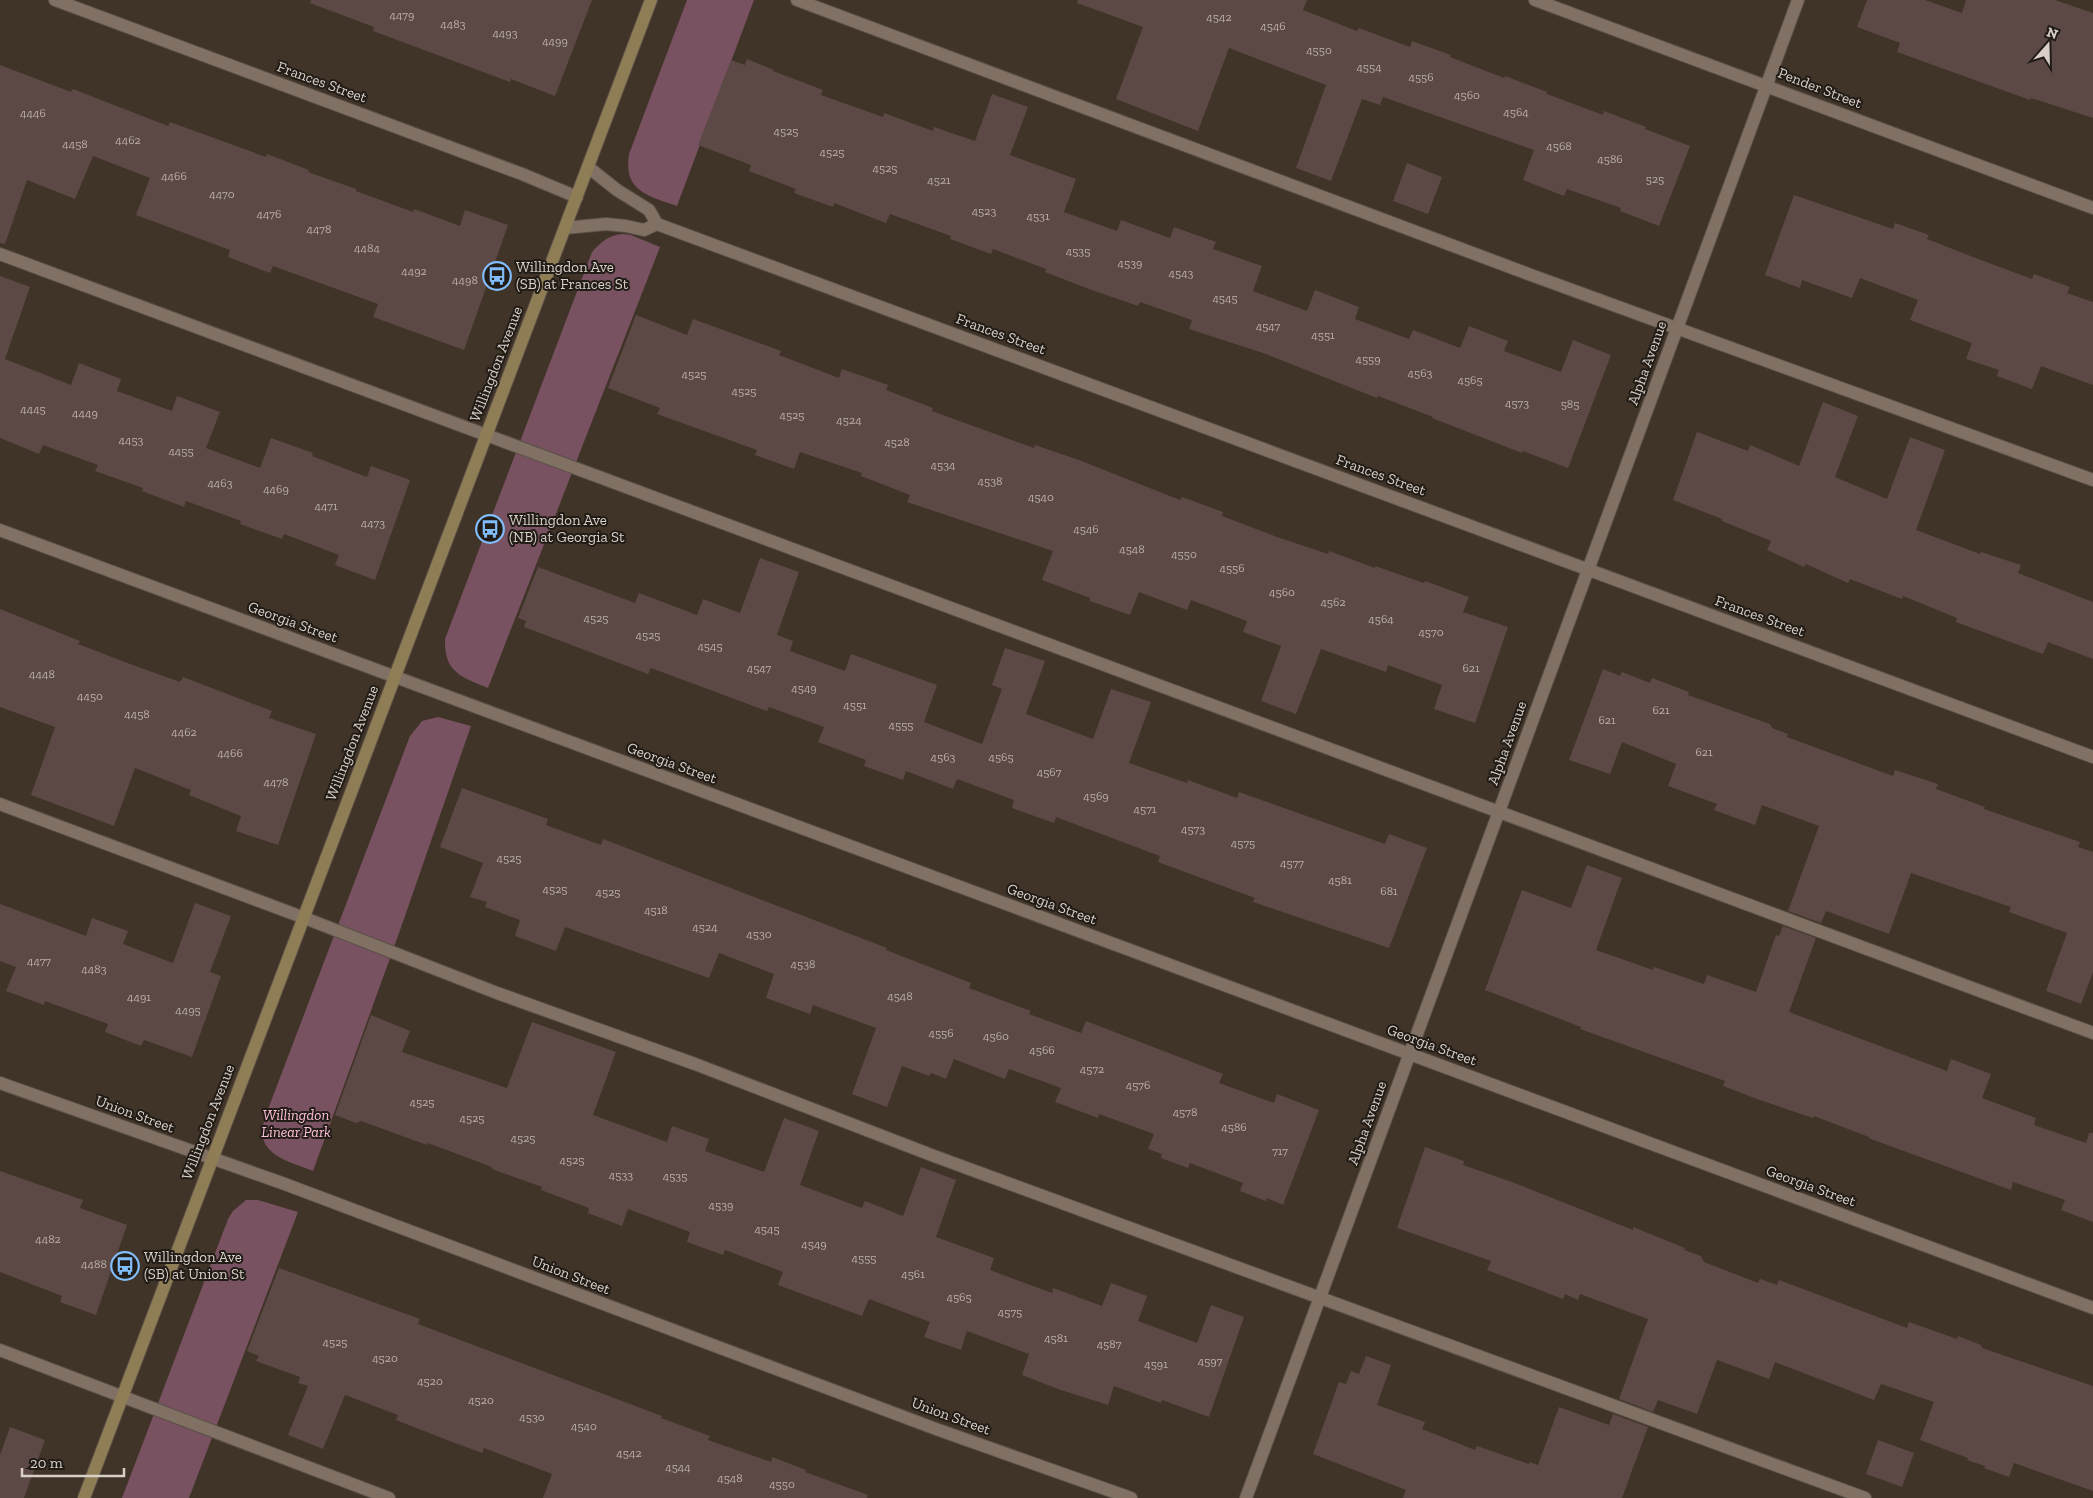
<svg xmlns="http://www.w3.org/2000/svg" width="2093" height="1498" viewBox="0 0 2093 1498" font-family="'Zilla Slab',serif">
	<rect width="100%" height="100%" fill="#403327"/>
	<path fill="#785261" d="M687,0H754L677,206C648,196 623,191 629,154Z
		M623,234L631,235L660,247L488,688C461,677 444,672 445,639L592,252C602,241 609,235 623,234Z
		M438,717L471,726L398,936L313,1171C294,1163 263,1157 262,1132C262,1128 264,1122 265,1117L410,736L422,721Z
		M246,1200H258L298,1212L189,1498H122L228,1219L233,1211Z"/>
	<path fill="#5c4946" d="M311,0H592L555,96L511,79L510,82L373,31L374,27L310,3Z
		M1078,0H1307L1303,10L1357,31L1359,28L1410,47L1412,41L1451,55L1450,57L1504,78L1505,76L1547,92V94L1603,115L1604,111L1646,127L1645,129L1690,146L1659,226L1620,211L1621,208L1567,189L1564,196L1523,180L1534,150L1383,97L1380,105L1362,99L1331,181L1296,168L1326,85L1229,48L1198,131L1116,99L1143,27L1077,3Z
		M1867,0H1925L1962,13L1966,0H2055L2093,13V118L2031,98L2030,100L1897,52L1900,43L1857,27Z
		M747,59L774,70L773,71L823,90L821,95L883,117L884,113L933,131L934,127L975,141L992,94L1028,107L1010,155L1076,179L1064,212L1117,231L1121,220L1170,238L1174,227L1216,242L1213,249L1262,266L1253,291L1307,311L1315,290L1359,307L1355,319L1409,339L1413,330L1460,348L1469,326L1508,341L1504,351L1561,372L1573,340L1611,355L1568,468L1523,451L1522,453L1432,418L1433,417L1378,396L1377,398L1263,353L1189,329L1192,320L1140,302L1138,306L1089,289L1045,272L1046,269L993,249L991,254L950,239L951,236L890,214L886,223L834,203L833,207L794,193L796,189L749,171L751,165L698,145L731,60L745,65Z
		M0,65L71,92L73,89L168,126L170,122L266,157L267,154L309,170L308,172L356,189V191L413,212L414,209L460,226L465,210L508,225L464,350L373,317L378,304L273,266L270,273L228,257L230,250L136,215L150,178L93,156L75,199L27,180L5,244L0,243Z
		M1407,163L1442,177L1428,214L1393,201Z
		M1794,195L1893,229L1895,223L1929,235L1927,239L1973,257L2032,279L2034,274L2070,287L2067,293L2093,302V385L2041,366L2032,389L1997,376L1999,370L1966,359L1972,343L1910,320L1918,300L1860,278L1852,298L1802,280L1800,288L1765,275Z
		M0,276L30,287L5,359L71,385L79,363L121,379L117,391L172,411L177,396L220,412L206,448L260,468L271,438L313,453L312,456L367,477L371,466L410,480L375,580L335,565L339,555L284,534L282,539L240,524L241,521L186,501L184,507L142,491L143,488L95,471L98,465L43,445L39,454L0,438Z
		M636,315L687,335L693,319L781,351L779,355L839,378L842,369L888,385L886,390L933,408L932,411L1034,448L1035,445L1079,460L1180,500L1182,497L1223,512L1222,516L1277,537L1328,554L1329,551L1375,568V566L1424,583L1425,581L1469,597L1463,612L1508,627L1475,723L1434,709L1442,685L1388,665L1386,672L1321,649L1296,714L1261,701L1281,646L1243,632L1247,621L1191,600L1187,610L1139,592L1130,615L1090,601V598L1042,580L1053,551L907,502L910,495L861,476L862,473L800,452L794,469L755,455L757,450L657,414L660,408L608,388Z
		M1823,402L1858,416L1835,477L1887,499L1910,437L1945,450L1916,530L1980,554L1981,552L2021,565L2018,573L2093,602V659L2048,642L2043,654L1956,622L1957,618L1903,596L1902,599L1850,579L1848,583L1806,564L1804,567L1767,550L1771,541L1722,521V519L1673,500L1697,432L1748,451L1750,445L1799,466Z
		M760,558L799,572L777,635L793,641L790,651L845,671L851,654L937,685L924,722L982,744L1002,689L992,685L1005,648L1045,661L1026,714L1093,739L1111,689L1151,702L1129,763L1187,783L1188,780L1237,798L1239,792L1385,844L1389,834L1427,848L1389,948L1253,902L1255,898L1158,862L1160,856L1056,817L1054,823L1012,808L1014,800L957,779L953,789L906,771L903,780L864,766L866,760L818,742L824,727L769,707L767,711L651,668L648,674L524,627L526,621L518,618L538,567L635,603L639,593L697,615L703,599L740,613Z
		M0,609L80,641L78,644L130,664L180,682L183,677L272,711L269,718L316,734L278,845L236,831L241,816L189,795L191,790L135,768L114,826L31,795L55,727L0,707Z
		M1603,669L1620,676L1622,672L1650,683L1652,678L1689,692L1688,695L1770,724L1772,728L1788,734L1787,737L1893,776L1895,770L1938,784L1936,789L1985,807L1984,809L2080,842L2078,847L2093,852V972L2081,1004L2046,991L2067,933L2009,912L2011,907L1911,873L1889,934L1826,911L1821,923L1788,911L1819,826L1762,805L1755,825L1714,810L1717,804L1668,786L1676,764L1622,742L1610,774L1569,760Z
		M462,788L548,819L546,825L601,845L603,839L887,948L886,950L971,983L969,988L1031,1011L1029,1014L1081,1033L1086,1021L1223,1074L1219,1083L1274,1103L1277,1094L1319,1110L1283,1205L1267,1198L1266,1201L1240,1191L1243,1183L1190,1163L1188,1168L1161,1158L1162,1154L1148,1149L1154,1134L1099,1114L1098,1118L1055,1102L1061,1088L1009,1069L1005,1079L954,1059L946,1079L931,1073L929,1076L902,1066L887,1107L852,1094L876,1028L813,1005L810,1014L766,998L774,974L719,953L709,978L565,927L556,951L515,936L520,920L485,907L487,902L470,897L483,863L440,847Z
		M1587,865L1622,878L1596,950L1653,970L1654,967L1704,984L1707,975L1756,992L1776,935L1779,936L1783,926L1816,938L1789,1012L1947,1071L1951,1059L1991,1074L1982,1098L2036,1118L2034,1125L2086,1143L2089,1133H2093V1222L2061,1210L2065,1200L2013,1182L2011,1190L1868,1138L1869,1137L1814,1116L1813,1118L1757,1099L1723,1086L1725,1081L1580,1029L1581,1027L1485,990L1522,890L1571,908Z
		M195,903L231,916L210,972L221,976L192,1057L144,1040L141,1046L105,1032L108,1024L45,1001L44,1005L6,991L16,967L0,961V904L86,936L92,918L128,931L123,944L173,963Z
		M371,1015L410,1031L402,1052L507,1088L532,1022L616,1052L593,1115L667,1142L672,1126L709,1139L705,1151L764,1172L784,1118L819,1131L800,1185L862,1208L865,1201L903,1216L921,1167L956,1180L936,1237L994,1258L990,1270L1052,1293L1053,1288L1102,1306L1111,1283L1147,1296L1138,1321L1197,1343L1211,1305L1244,1317L1209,1417L1162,1400L1161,1403L1114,1386L1108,1405L1058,1389L1022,1375L1029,1354L967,1331L961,1350L924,1337L930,1322L869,1299L862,1316L778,1285L783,1272L725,1250L723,1255L687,1242L690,1232L628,1209L622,1226L588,1213L589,1208L541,1190L542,1187L492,1169V1167L428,1143L427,1145L361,1121L356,1123L335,1115Z
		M1425,1147L1464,1161L1463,1165L1512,1182L1633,1230V1227L1685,1248L1684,1250L1701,1256L1704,1262L1758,1283L1760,1279L1777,1285L1779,1280L1907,1328L1909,1322L1957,1339L1958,1336L1981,1345L1982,1348L2093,1386V1491L2014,1463L2009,1477L1984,1468L1985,1466L1967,1460L1968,1458L1920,1440L1934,1402L1881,1384L1874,1400L1775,1362L1769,1379L1717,1360L1697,1414L1658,1400L1653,1412L1619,1399L1648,1319L1580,1294L1578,1300L1565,1294L1563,1299L1487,1270L1491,1261L1397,1228Z
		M0,1171L83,1200L80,1208L127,1225L96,1315L60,1302L62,1296L0,1272Z
		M279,1268L420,1319L418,1324L662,1416L661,1418L710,1436L708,1440L771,1462L772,1457L806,1470L805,1472L868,1495L867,1498H543L552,1474L484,1448L482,1453L447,1440L396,1420L398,1415L345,1395L323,1449L288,1435L308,1386L298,1383L300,1377L256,1361L259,1356L247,1351Z
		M1366,1356L1391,1365L1377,1405L1425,1422L1422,1429L1475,1450L1477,1446L1529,1464V1462L1538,1465L1559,1407L1609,1425L1613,1414L1648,1427L1622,1498H1403L1406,1490L1313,1454L1339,1382L1346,1384L1351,1371L1359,1374Z
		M10,1427L45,1440L24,1498H0V1455Z
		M1878,1440L1914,1453L1902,1487L1866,1474Z"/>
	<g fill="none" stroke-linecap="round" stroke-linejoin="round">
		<defs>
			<path id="service" d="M797,0L1531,275L2093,480
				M0,254L2093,1033
				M0,804L302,917L497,993L695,1064L934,1156L1865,1498
				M0,1350L389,1498"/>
			<path id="minor" d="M55,0L522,174L577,197
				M588,167L617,190L649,210L657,224L2093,757
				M565,228L606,224L626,226L644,230L657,224
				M0,530L2093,1308
				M0,1083L282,1183L936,1429L1131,1498
				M1246,1498L1798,0"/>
			<path id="tertiary" d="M1535,0L2093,208"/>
			<path id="secondary" d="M84,1498C272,998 462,499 651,0"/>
		</defs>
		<use href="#service" stroke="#5b5047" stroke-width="14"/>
		<use href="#minor" stroke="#5b5047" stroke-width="14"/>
		<use href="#tertiary" stroke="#5b5047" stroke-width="14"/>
		<use href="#secondary" stroke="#5b5047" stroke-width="14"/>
		<use href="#service" stroke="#807164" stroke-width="12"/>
		<use href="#minor" stroke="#807164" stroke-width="12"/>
		<use href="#tertiary" stroke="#807164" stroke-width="12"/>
		<use href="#secondary" stroke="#8f7e55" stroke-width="12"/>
	</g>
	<defs>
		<symbol id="bus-ring" viewBox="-11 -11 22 22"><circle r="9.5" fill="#221c17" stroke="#80bdfa" stroke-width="1.5"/><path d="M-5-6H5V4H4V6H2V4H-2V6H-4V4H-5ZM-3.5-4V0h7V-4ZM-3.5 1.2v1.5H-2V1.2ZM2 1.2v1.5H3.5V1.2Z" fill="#80bdfa"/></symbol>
	</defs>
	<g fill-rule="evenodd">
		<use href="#bus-ring" x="481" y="260" width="32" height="32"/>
		<use href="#bus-ring" x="474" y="513" width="32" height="32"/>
		<use href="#bus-ring" x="109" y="1250" width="32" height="32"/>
	</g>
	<g text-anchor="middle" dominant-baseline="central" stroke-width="4" stroke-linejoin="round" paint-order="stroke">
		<g font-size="12" fill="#b9aea8">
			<text x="402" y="15">4479</text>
			<text x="1219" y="17">4542</text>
			<text x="453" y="24">4483</text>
			<text x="1273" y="26">4546</text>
			<text x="505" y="33">4493</text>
			<text x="555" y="41">4499</text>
			<text x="1319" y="50">4550</text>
			<text x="1369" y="67">4554</text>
			<text x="1421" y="77">4556</text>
			<text x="1467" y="95">4560</text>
			<text x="1516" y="112">4564</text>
			<text x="33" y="113">4446</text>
			<text x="786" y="131">4525</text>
			<text x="128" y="140">4462</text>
			<text x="75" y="144">4458</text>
			<text x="1559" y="146">4568</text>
			<text x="832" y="152">4525</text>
			<text x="1610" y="159">4586</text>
			<text x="885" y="168">4525</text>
			<text x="174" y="176">4466</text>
			<text x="1655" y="179">525</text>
			<text x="939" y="180">4521</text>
			<text x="222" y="194">4470</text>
			<text x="984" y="211">4523</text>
			<text x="269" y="214">4476</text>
			<text x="1038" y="216">4531</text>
			<text x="319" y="229">4478</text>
			<text x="367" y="248">4484</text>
			<text x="1078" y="251">4535</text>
			<text x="1130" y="263">4539</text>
			<text x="414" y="271">4492</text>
			<text x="1181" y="273">4543</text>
			<text x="465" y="280">4498</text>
			<text x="1225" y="298">4545</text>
			<text x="1268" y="326">4547</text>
			<text x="1323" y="335">4551</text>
			<text x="1368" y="359">4559</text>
			<text x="1420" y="373">4563</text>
			<text x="694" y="374">4525</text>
			<text x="1470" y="380">4565</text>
			<text x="744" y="391">4525</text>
			<text x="1517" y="403">4573</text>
			<text x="1570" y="404">585</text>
			<text x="33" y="409">4445</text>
			<text x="85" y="413">4449</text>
			<text x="792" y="415">4525</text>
			<text x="849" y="420">4524</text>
			<text x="131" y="440">4453</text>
			<text x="897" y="442">4528</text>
			<text x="181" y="451">4455</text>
			<text x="943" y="465">4534</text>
			<text x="990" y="481">4538</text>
			<text x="220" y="483">4463</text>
			<text x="276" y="489">4469</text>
			<text x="1041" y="497">4540</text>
			<text x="326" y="506">4471</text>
			<text x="373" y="523">4473</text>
			<text x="1086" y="529">4546</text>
			<text x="1132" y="549">4548</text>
			<text x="1184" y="554">4550</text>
			<text x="1232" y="568">4556</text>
			<text x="1282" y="592">4560</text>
			<text x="1333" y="602">4562</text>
			<text x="596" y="618">4525</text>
			<text x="1381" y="619">4564</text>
			<text x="1431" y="632">4570</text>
			<text x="648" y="635">4525</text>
			<text x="710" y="646">4545</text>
			<text x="759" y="668">4547</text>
			<text x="1471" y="668">621</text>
			<text x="42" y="674">4448</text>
			<text x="804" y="688">4549</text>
			<text x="90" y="696">4450</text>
			<text x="855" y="705">4551</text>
			<text x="1661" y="710">621</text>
			<text x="137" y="714">4458</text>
			<text x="1607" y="720">621</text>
			<text x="901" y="725">4555</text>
			<text x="184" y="732">4462</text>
			<text x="1704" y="752">621</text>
			<text x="230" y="753">4466</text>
			<text x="943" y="757">4563</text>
			<text x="1001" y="757">4565</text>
			<text x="1049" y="772">4567</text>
			<text x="276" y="782">4478</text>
			<text x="1096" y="796">4569</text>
			<text x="1145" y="809">4571</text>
			<text x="1193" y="829">4573</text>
			<text x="1243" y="843">4575</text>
			<text x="509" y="858">4525</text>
			<text x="1292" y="863">4577</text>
			<text x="1340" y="880">4581</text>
			<text x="555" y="889">4525</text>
			<text x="1389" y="891">681</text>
			<text x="608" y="892">4525</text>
			<text x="656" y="910">4518</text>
			<text x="705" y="927">4524</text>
			<text x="759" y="934">4530</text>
			<text x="39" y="961">4477</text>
			<text x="803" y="964">4538</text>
			<text x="94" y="969">4483</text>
			<text x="900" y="996">4548</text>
			<text x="139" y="997">4491</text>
			<text x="188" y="1010">4495</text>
			<text x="941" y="1033">4556</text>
			<text x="996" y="1036">4560</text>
			<text x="1042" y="1050">4566</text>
			<text x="1092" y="1069">4572</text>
			<text x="1138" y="1085">4576</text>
			<text x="422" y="1102">4525</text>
			<text x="1185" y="1112">4578</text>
			<text x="472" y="1118">4525</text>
			<text x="1234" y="1127">4586</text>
			<text x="523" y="1138">4525</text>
			<text x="1280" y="1151">717</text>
			<text x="572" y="1160">4525</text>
			<text x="621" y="1175">4533</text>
			<text x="675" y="1176">4535</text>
			<text x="721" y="1205">4539</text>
			<text x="767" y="1229">4545</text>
			<text x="48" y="1239">4482</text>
			<text x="814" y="1244">4549</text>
			<text x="864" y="1258">4555</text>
			<text x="94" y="1264">4488</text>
			<text x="913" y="1274">4561</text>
			<text x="959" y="1297">4565</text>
			<text x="1010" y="1312">4575</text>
			<text x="1056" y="1338">4581</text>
			<text x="335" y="1342">4525</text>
			<text x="1109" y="1344">4587</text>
			<text x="385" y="1358">4520</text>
			<text x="1210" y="1361">4597</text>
			<text x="1156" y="1364">4591</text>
			<text x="430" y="1381">4520</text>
			<text x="481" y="1400">4520</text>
			<text x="532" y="1417">4530</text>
			<text x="584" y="1426">4540</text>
			<text x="629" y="1453">4542</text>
			<text x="678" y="1467">4544</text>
			<text x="730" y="1478">4548</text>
			<text x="782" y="1484">4550</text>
		</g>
		<g font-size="15" fill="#d8cfc8" stroke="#221c17">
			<text transform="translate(322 82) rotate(20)">Frances Street</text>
			<text transform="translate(1820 88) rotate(21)">Pender Street</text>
			<text transform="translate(1001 334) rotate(20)">Frances Street</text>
			<text transform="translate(1647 363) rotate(-70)">Alpha Avenue</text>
			<text transform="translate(496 364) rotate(-69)">Willingdon Avenue</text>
			<text transform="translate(1381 475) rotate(20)">Frances Street</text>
			<text transform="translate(1760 616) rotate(20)">Frances Street</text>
			<text transform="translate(293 622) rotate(20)">Georgia Street</text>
			<text transform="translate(352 743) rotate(-69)">Willingdon Avenue</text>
			<text transform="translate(1507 743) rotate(-70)">Alpha Avenue</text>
			<text transform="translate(672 763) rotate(20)">Georgia Street</text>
			<text transform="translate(1052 904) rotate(20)">Georgia Street</text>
			<text transform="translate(1432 1045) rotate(20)">Georgia Street</text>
			<text transform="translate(135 1114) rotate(20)">Union Street</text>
			<text transform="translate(208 1122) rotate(-69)">Willingdon Avenue</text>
			<text transform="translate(1367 1123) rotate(-70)">Alpha Avenue</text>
			<text transform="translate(1811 1186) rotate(20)">Georgia Street</text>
			<text transform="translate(571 1275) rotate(21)">Union Street</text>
			<text transform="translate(951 1416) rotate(20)">Union Street</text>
		</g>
		<g font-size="15" fill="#d8cfc8" stroke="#221c17" text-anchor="start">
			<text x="516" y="267">Willingdon Ave<tspan x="516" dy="17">(SB) at Frances St</tspan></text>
			<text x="509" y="520">Willingdon Ave<tspan x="509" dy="17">(NB) at Georgia St</tspan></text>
			<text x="144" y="1257">Willingdon Ave<tspan x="144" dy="17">(SB) at Union St</tspan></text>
		</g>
		<g font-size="15" font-style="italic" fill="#fcc0d8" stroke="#221c17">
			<text x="296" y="1115">Willingdon<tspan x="296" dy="17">Linear Park</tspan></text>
		</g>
	</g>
	<g transform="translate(2048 45) rotate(20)" stroke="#221c17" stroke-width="4" paint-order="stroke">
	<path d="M0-4L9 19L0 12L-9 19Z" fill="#d8cfc8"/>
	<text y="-8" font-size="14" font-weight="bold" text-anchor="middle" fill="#d8cfc8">N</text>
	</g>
	<path d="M22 1468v8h102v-8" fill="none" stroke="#d8cfc8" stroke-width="2.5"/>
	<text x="30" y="1468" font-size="15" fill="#d8cfc8" stroke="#221c17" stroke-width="4" paint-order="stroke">20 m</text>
</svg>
